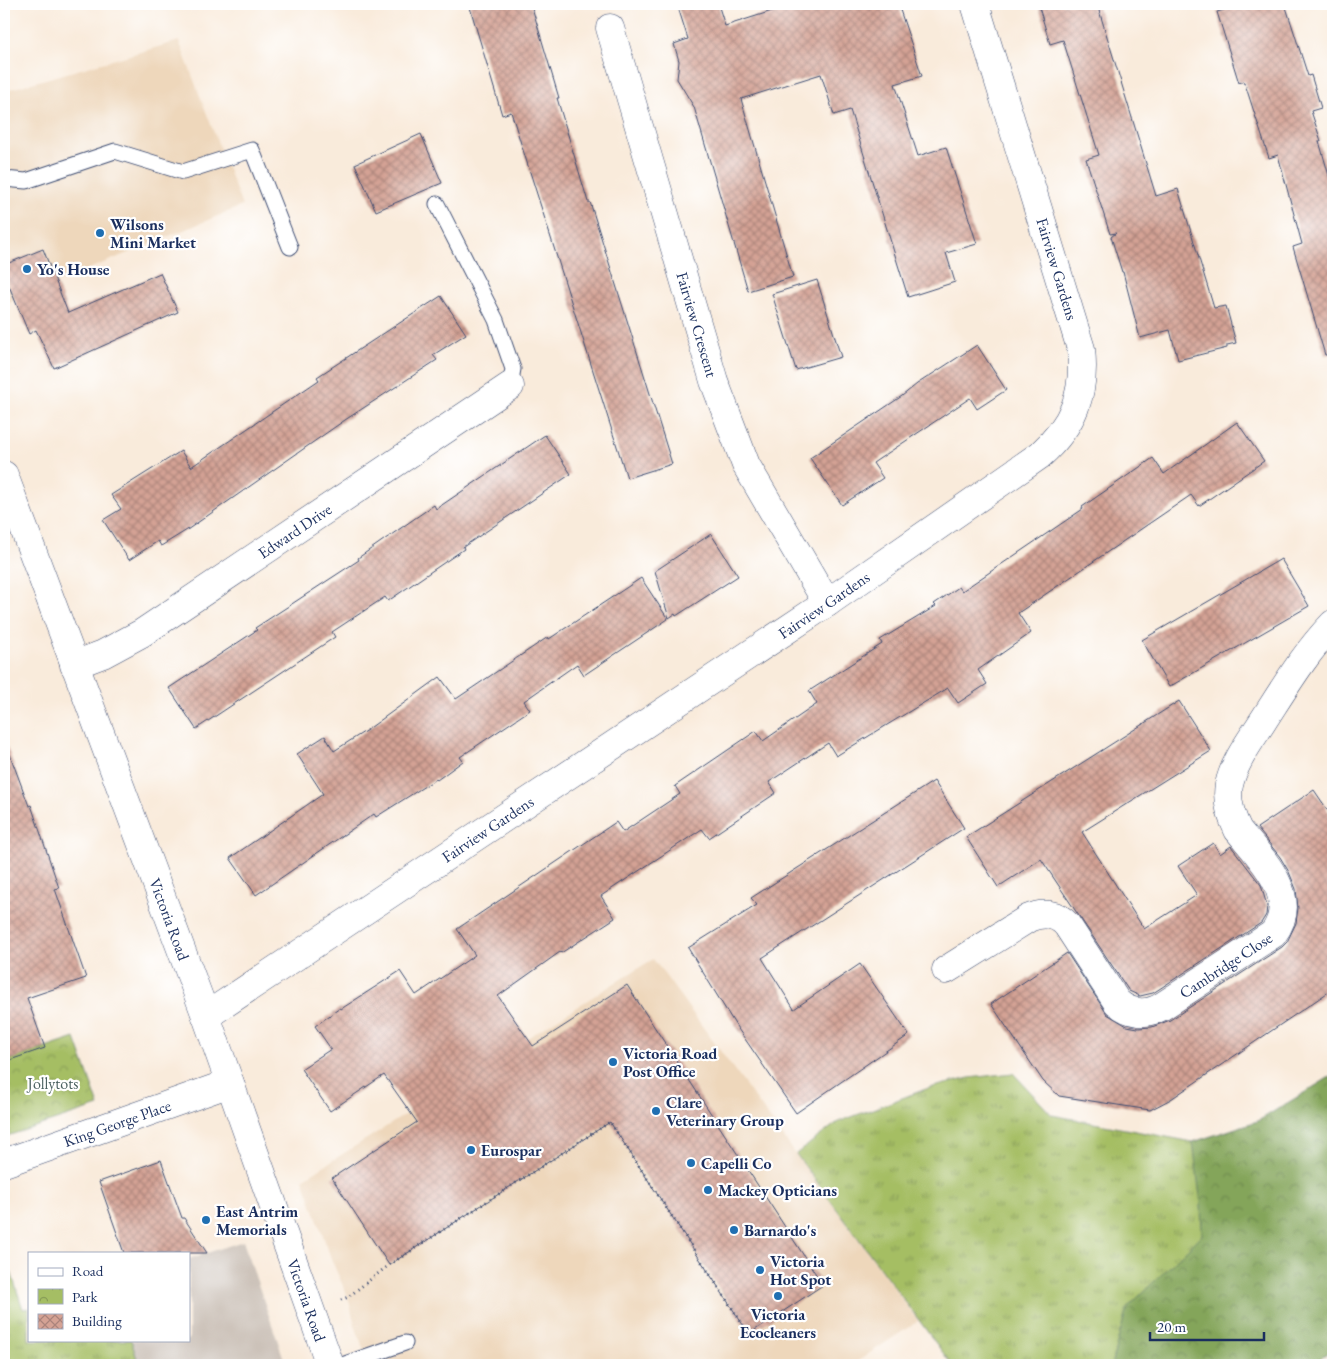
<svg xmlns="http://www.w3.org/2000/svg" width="1337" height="1369" viewBox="0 0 1337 1369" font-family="'EB Garamond',serif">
	<defs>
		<pattern id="grass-tufts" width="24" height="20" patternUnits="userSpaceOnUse" patternTransform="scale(1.25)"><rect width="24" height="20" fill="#a5be64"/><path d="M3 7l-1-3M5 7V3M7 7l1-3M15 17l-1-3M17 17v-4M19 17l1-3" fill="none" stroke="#869b56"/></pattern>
		<pattern id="forest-crowns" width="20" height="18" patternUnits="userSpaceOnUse" patternTransform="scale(1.25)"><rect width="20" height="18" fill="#84a55a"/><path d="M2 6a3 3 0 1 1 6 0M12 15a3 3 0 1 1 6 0" fill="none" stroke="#6b874e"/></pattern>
		<pattern id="park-crowns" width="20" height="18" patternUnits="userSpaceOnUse" patternTransform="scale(1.25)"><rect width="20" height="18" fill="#a5be64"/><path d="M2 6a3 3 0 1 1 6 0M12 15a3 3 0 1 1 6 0" fill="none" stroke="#869b56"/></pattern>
		<pattern id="building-cross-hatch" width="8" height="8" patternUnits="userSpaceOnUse" patternTransform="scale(1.25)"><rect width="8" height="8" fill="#d4a294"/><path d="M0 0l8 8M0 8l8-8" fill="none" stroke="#ab847c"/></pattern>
	</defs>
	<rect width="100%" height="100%" fill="#fff"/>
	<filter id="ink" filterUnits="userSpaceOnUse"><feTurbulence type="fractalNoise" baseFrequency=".02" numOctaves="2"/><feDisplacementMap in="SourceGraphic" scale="10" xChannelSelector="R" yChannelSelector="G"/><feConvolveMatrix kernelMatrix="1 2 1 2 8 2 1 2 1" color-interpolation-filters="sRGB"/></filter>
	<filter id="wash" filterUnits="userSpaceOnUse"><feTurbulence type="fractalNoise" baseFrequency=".0096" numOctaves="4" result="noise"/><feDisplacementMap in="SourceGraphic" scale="20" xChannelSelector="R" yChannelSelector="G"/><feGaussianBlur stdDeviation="1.12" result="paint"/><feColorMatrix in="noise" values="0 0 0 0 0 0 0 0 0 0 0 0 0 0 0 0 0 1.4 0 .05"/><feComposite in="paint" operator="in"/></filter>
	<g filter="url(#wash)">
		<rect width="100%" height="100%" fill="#f9ebdb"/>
		<path fill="#eed7bb" d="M179,41L242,206L4,304V91Z
			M653,959L918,1321L852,1365H369L355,1325L348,1297L332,1261L303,1179Z"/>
		<path fill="#ccc2b9" d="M243,1241L286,1365H139L131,1340H189V1259Z"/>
		<path fill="url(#grass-tufts)" stroke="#607661" d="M1013,1073L1052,1115L1193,1142L1264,1119L1333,1075V1350L1311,1365H952L796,1154L838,1122L926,1089L969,1078Z
			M4,1250L23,1309L29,1308V1340H131L139,1365H4Z"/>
		<path fill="url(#forest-crowns)" stroke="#506a5c" d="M1333,1075V1350L1311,1365H1111L1127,1308L1202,1235L1201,1205L1193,1142L1258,1121Z"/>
		<path fill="url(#park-crowns)" stroke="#607661" d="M75,1038L99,1106L4,1137V1062Z"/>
		<g id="blocks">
			<path fill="url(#building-cross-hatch)" d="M469,4H531L559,98H557L588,202H590L672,464L627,478L511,112L502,115Z
				M677,4H718L725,26L794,4H898L922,76L895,84L918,156L946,147L977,244L946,253L955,282L908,297L850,110L834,115L821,74L741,99L793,277L748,291L694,107L677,79L679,61L674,44L688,39Z
				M1038,4H1097L1156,196L1178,189L1214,308L1226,306L1236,343L1227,345V348L1178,360L1170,330L1140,338L1123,272H1122L1111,237L1116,233L1110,234L1086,159L1099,155L1063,40L1050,44Z
				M1244,4H1285L1308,76L1311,75L1321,108L1311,111L1321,141H1319L1333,190V354L1325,355L1293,247L1302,244L1278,155L1269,158L1244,81L1239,83L1217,12Z
				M421,134L442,183L376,211L355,164Z
				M43,249L68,313L160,273L178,312L54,368L36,330L29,334L4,274V265Z
				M817,280L841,357L796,370L772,294Z
				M441,296L466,334L433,355L437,360L345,420L187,530L161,546L158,541L129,560L103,520L121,509L111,495L181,451L191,467L319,380L317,377Z
				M977,345L1006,390L977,409L970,398L873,463L883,478L842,505L810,458L902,396L917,384Z
				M1237,422L1264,461L1199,506L1191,495L1018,613L1031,633L978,670L987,684L958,703L948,688L836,756L828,743L769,782L776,793L709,838L702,829L601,896L615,918L561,953L560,952L498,996L533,1046L627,985L823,1285L749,1334L610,1122L389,1265L332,1178L417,1122L384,1075L330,1111L301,1069L331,1049L315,1026L340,1008L341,1009L400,971L416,995L475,955L457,929L616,822L623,832L680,794L675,786L756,731L763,741L817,704L809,691L882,644L880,640L936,606L934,604L959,587L962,591L1083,509L1082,507L1153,458L1164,474Z
				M545,435L571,474L463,547L464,549L388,601L385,597L332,632L335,637L196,729L169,688L257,630L255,628L359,560L358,558L434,505L436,509Z
				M711,534L738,576L676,616L675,614L669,618L655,571Z
				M1281,559L1309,606L1169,687L1142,640Z
				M641,578L668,619L584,675L577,664L524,701L530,710L460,757L463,761L437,780L436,779L376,817L374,814L256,895L230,858L323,794L297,754L325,736L334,751L367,730L440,677L456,699L548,637L549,639Z
				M1179,701L1211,751L1082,832L1144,929L1197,895L1178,866L1213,843L1220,854L1231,846L1261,885L1267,906L1266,915L1261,923L1153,993L1140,996L1129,991L1041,859L998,887L966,837Z
				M7,747L29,806L31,805L59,888L55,889L86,978L27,998L45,1048L4,1062V748Z
				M934,781L964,828L762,958L794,1009L860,964L909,1035L796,1113L736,1026L688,948L757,905L751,898Z
				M1314,790L1333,818V989L1171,1099L1150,1110L1059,1096L1043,1081L991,1004L1067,953L1107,1014L1127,1026L1138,1028L1152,1027L1170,1020L1282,947L1287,942L1296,923L1298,908L1296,889L1289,872L1280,857L1257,828Z
				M161,1160L182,1218H184L207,1253H124L99,1182Z"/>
		</g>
	</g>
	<g filter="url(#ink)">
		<use href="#blocks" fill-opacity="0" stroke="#3c4b71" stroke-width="1"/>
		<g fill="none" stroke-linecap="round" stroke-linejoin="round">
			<defs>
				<path id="service" d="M4,179L26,181L115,151L183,172L252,150L290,247
					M437,204L496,320L513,369L510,386
					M342,1365L405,1343"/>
				<g id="minor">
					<path id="s1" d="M610,28L714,381L746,465L827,603"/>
					<path id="s2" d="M74,665L103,654L142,633L510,386"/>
					<path id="s3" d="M946,970L1029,918C1043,912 1057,913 1067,925L1117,1002C1130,1014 1146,1015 1161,1007L1273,934C1302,897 1260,857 1238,830C1231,816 1226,800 1229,785C1234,762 1251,740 1263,721C1285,687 1305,653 1333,624"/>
					<path id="s4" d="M206,1016L827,603L1040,455C1073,425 1086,394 1081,349L975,4"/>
					<path id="s5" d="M4,1163L230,1083"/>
				</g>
				<g id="tertiary">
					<path id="s6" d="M4,475L206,1016L330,1365"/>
				</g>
			</defs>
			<use href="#service" stroke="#3c4b71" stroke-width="17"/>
			<use href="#minor" stroke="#3c4b71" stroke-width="29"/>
			<use href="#tertiary" stroke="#3c4b71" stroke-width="29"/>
			<path stroke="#3c4b71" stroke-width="3" stroke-dasharray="1 4" stroke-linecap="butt" d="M341,1300L348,1297L389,1265L610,1122L749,1334"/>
			<use href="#service" stroke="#fff" stroke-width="15"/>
			<use href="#minor" stroke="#fff" stroke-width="28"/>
			<use href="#tertiary" stroke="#fff" stroke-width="28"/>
		</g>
	</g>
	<g fill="#1f6fb2" stroke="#fff" stroke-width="2">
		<circle cx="100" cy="233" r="5"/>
		<circle cx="27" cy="269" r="5"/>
		<circle cx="613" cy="1062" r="5"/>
		<circle cx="656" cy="1111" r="5"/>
		<circle cx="471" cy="1150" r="5"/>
		<circle cx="691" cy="1163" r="5"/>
		<circle cx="708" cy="1190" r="5"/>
		<circle cx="206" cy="1220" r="5"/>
		<circle cx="734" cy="1230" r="5"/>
		<circle cx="760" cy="1270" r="5"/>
		<circle cx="778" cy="1296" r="5"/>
	</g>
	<g text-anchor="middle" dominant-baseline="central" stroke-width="4.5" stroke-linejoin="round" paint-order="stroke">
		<g font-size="16" font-weight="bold" fill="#1b2f5e" stroke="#fff" text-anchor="start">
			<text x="110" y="224">Wilsons<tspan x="110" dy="18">Mini Market</tspan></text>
			<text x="37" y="269">Yo's House</text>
			<text x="623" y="1053">Victoria Road<tspan x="623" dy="18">Post Office</tspan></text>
			<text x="666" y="1102">Clare<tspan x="666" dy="18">Veterinary Group</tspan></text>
			<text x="481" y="1150">Eurospar</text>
			<text x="701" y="1163">Capelli Co</text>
			<text x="718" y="1190">Mackey Opticians</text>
			<text x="216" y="1211">East Antrim<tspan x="216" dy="18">Memorials</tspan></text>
			<text x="744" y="1230">Barnardo's</text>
			<text x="770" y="1261">Victoria<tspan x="770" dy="18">Hot Spot</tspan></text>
			<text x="778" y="1314" text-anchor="middle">Victoria<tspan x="778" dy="18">Ecocleaners</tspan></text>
		</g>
		<g font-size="16" fill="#1b2f5e" stroke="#fff">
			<text transform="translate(1057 269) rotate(73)">Fairview Gardens</text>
			<text stroke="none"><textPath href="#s1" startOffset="309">Fairview Crescent</textPath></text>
			<text stroke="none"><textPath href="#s2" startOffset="259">Edward Drive</textPath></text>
			<text stroke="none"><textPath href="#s4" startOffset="742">Fairview Gardens</textPath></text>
			<text stroke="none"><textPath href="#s4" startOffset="338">Fairview Gardens</textPath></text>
			<text stroke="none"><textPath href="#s6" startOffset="474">Victoria Road</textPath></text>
			<text stroke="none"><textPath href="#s3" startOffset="356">Cambridge Close</textPath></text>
			<text stroke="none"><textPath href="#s5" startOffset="120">King George Place</textPath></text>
			<text stroke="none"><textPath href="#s6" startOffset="879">Victoria Road</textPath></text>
		</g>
		<g font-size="16" fill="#4b6160" stroke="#fff">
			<text x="53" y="1083">Jollytots</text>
		</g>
	</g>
	<rect width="1337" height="1369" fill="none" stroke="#fff" stroke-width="20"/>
	<rect x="28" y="1252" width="162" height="90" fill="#ffffff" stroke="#a4acbf"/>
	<rect x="38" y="1268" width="25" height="8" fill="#ffffff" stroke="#a4acbf"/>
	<text x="72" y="1276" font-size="15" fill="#1b2f5e">Road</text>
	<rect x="38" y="1289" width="25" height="15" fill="url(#park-crowns)" stroke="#a4acbf"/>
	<text x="72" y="1302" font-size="15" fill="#1b2f5e">Park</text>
	<rect x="38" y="1314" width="25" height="15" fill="url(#building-cross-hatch)" stroke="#a4acbf"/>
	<text x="72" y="1326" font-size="15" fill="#1b2f5e">Building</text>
	<path d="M1150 1332v8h114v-8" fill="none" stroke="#1b2f5e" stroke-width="2.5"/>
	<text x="1157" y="1332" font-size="15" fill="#1b2f5e" stroke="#ffffff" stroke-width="4" paint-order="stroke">20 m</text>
</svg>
